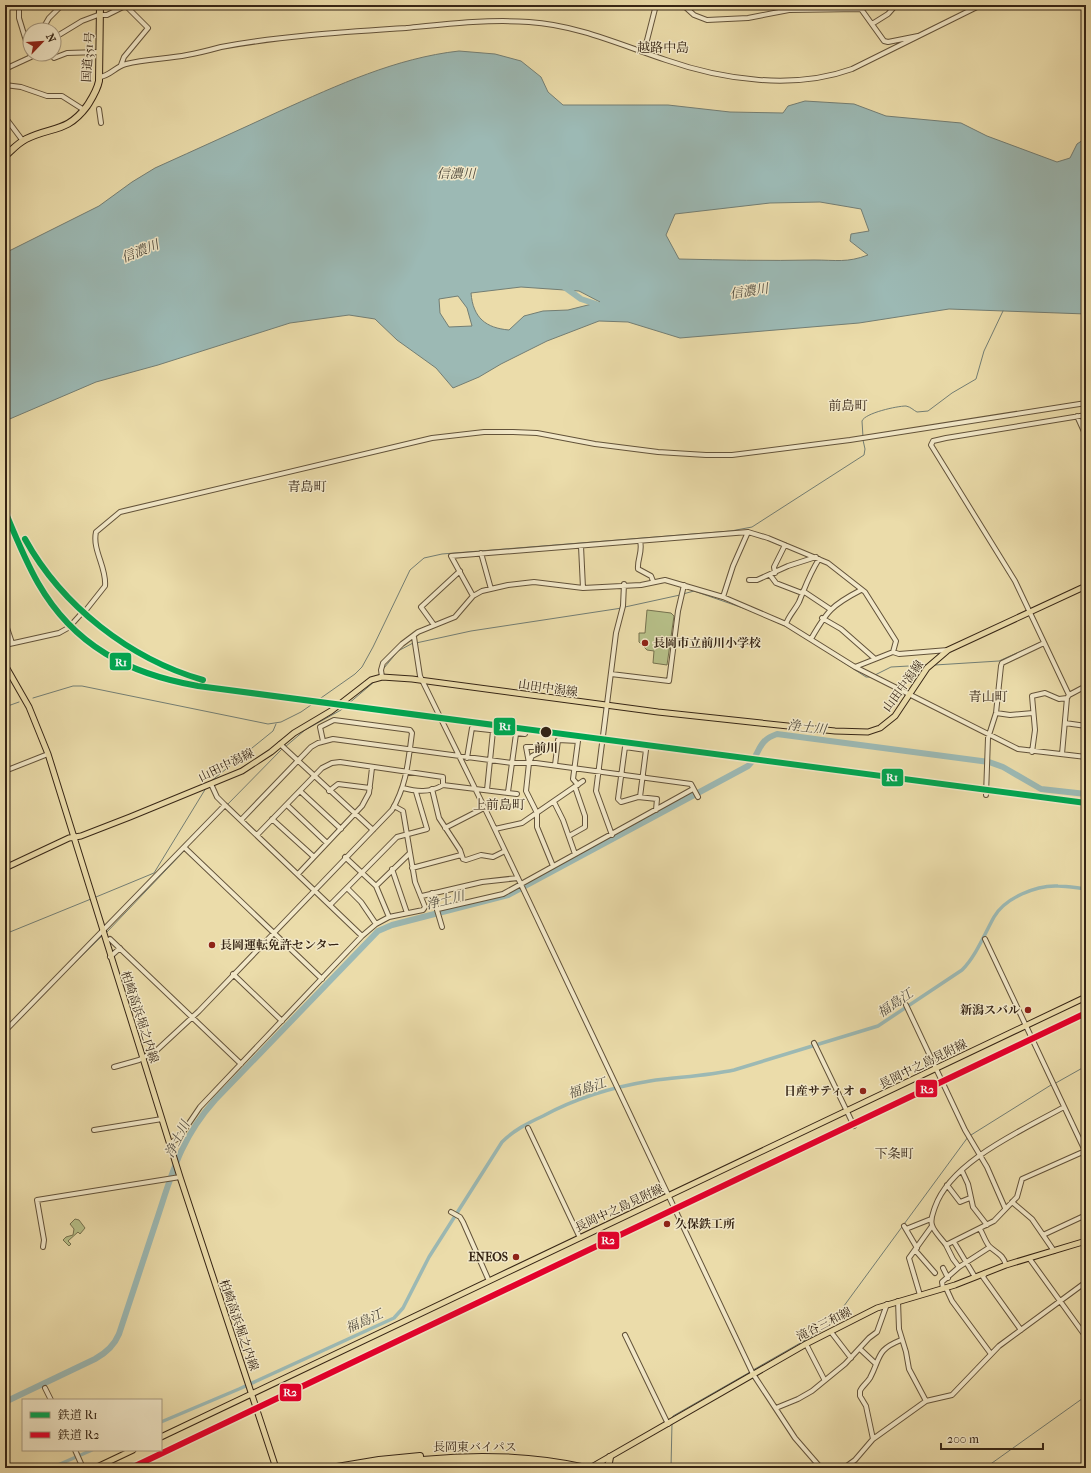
<svg xmlns="http://www.w3.org/2000/svg" width="1091" height="1473" viewBox="0 0 1091 1473" font-family="'IM FELL French Canon','Noto Serif JP',serif">
	<rect width="100%" height="100%" fill="#ebdcaa"/>
	<filter id="stains"><feTurbulence type="fractalNoise" baseFrequency=".005" numOctaves="4"/><feColorMatrix values="0 0 0 0 .2 0 0 0 0 .09 0 0 0 0 .02 0 0 0 .5 -.17"/></filter>
	<radialGradient id="worn" r=".72"><stop offset=".6" stop-color="#630" stop-opacity="0"/><stop offset="1" stop-color="#630" stop-opacity=".3"/></radialGradient>
	<path fill="#b7c089" stroke="#76724f" d="M647,610L671,613L674,616L667,665L653,663L654,651L647,650L639,642V633H645Z
		M75,1219L79,1220L85,1228L80,1234L78,1232L68,1241L71,1244L69,1246L63,1240L66,1237L73,1235L74,1229L70,1224Z"/>
	<path fill="#9cb9b4" stroke="#737e74" fill-rule="evenodd" d="M459,51L495,54L521,61L541,77L548,92L563,105H668L730,112L783,113L788,106L805,101L854,104L886,116L961,123L987,136L1057,162L1070,158L1077,144L1086,138V314L949,309L859,323L680,338L628,322L599,321L547,341L501,364L479,377L453,388L436,368L397,340L375,319L349,315L290,323L158,365L96,382L5,421V253L99,206L132,182L155,168C197,149 239,130 280,111C338,85 396,58 459,51ZM820,202L861,209L869,231L851,234L850,241L868,255C847,263 836,260 814,260C769,261 724,260 679,259L666,235L675,214L770,203ZM521,287L579,291L600,302L568,310L543,311L524,316L509,330C486,328 473,318 471,293ZM458,296L467,308L472,326L449,327L440,313L439,299Z"/>
	<g fill="none" stroke-linecap="round" stroke-linejoin="round">
		<path stroke="#737e74" stroke-width="1" d="M863,437L862,421C865,413 897,406 906,406C911,407 913,410 917,412L928,411L952,393L976,379L984,351L1003,311
			M683,594L694,591L746,609
			M625,607L680,595
			M759,614L787,627
			M812,642L866,677H870
			M416,643L471,631L622,608
			M935,665L999,661L1039,643
			M384,668L398,651L413,643
			M875,675L891,667L927,665
			M33,698L73,686H82L268,724L281,722L301,712L355,674L362,667L373,647L410,570L424,558L442,554L731,531L752,527L864,455L865,449L863,440
			M5,707L19,702
			M285,747L305,730L341,710L374,682
			M210,782L273,731L276,724
			M227,805L282,749
			M187,847L203,831
			M96,897L154,873L206,788
			M106,933L185,850
			M5,934L91,899
			M47,990L102,936
			M1054,1084L1086,1066
			M971,1135L1051,1085
			M753,1370L816,1334L824,1329L838,1314L968,1137
			M672,1419L673,1416L750,1372
			M671,1468L672,1423
			M985,1468L1086,1396"/>
		<path stroke="#9cb9b4" stroke-width="3.5" d="M161,1422L239,1389L394,1318L403,1308L429,1257L502,1142C514,1130 528,1123 543,1116C576,1098 613,1087 650,1081C678,1077 706,1076 734,1070L878,1026L962,970C976,956 984,935 994,917C1005,898 1036,885 1058,886C1067,886 1077,888 1086,889
			M51,1468L92,1450"/>
		<path stroke="#9cb9b4" stroke-width="6" d="M563,286L581,299L602,306
			M5,1402L95,1359C106,1353 114,1346 119,1334C131,1297 144,1259 156,1222C172,1174 180,1139 215,1100L378,931L392,925L508,895L748,766C761,754 756,741 777,734L989,762L1003,767L1041,789L1086,794"/>
		<defs>
			<path id="minor" d="M683,5L694,15L707,20L748,18L789,10L861,9L868,5
				M861,9L884,41L888,42L918,36
				M872,24L888,14L896,5
				M42,30L49,18L62,5
				M54,38L82,21L98,15H107L127,5
				M644,52L656,5
				M51,54L54,58L67,53L99,52
				M121,65L124,57L148,28L126,6
				M5,69L31,57L19,18V5
				M99,77C109,77 116,66 126,64C146,59 167,59 187,55C199,53 210,50 221,47C280,36 346,32 406,28C446,24 488,19 529,22C577,25 621,45 666,60C723,80 794,90 852,69L981,5
				M5,85L21,87L47,96H62L84,110
				M99,109L101,123
				M5,117L23,141
				M1077,416L1086,436
				M640,541C643,552 637,559 638,569L651,576L653,581
				M581,546L583,588
				M481,553L491,589
				M775,573L774,567L785,545
				M770,575L776,583L802,593
				M749,580H757L788,566L816,557
				M803,591L830,609
				M473,596L451,556L748,532L768,538L828,563L865,592L896,641L893,652
				M723,597L733,566L748,532
				M86,610L105,586C107,568 92,550 96,532L120,512L432,438L484,432H513L537,433L595,444L658,452L706,455H732L850,440L1086,403
				M822,618L841,629L874,658
				M5,622L12,643
				M72,624L81,614
				M786,624C789,615 795,610 799,602C806,585 809,575 819,559
				M434,625L421,607L460,571
				M414,637L420,676L490,819L753,1374L795,1438L821,1468
				M811,639C827,611 832,605 861,590
				M5,645L59,633L68,628
				M855,667L893,652L899,654L948,650
				M611,674L669,681L678,611L684,585
				M382,677L381,670L383,663L402,644L418,632L455,617L473,596L482,591L508,585L534,582L583,588L641,585L665,580L723,597L786,624L855,667L1018,749L1086,757
				M1069,695L1015,581L931,445L933,441L946,438L1086,415
				M996,713L1010,715L1033,713
				M1065,723L1086,726
				M280,744L373,830
				M1032,752L1035,730L1032,696L1045,693L1059,699L1067,698
				M1062,754L1067,698L1069,695L1086,686
				M467,758L472,728L525,734
				M529,763L526,747H539L540,752L532,756L529,763L526,791L537,813V827L553,866
				M555,765L558,740L578,741L573,779L578,785
				M5,771L48,754
				M211,784L217,797L225,805L362,936
				M403,788C417,792 430,793 443,785L517,794
				M432,789L439,818L460,850L463,859L466,860L481,855L493,857L505,851
				M487,790L493,731
				M300,791L341,829
				M329,791L338,784L370,788
				M508,792L516,734
				M986,795L988,738L996,713L1001,666L1002,663L1044,643
				M640,797L646,750L625,747L618,799L621,802L638,797L657,799L656,810
				M554,802L563,820L575,854
				M287,805L327,843
				M272,819L314,857
				M241,820L311,747L318,743L333,739L512,763H536L691,784L698,797
				M445,828L484,808
				M495,829L522,823L583,781
				M257,835L322,768L332,763L340,762L443,777V785
				M612,835L596,791L616,633L623,606L624,584
				M569,836L585,827V816L575,787
				M185,848L322,979
				M345,857L376,886L389,917
				M412,868L461,855
				M392,869L407,913
				M298,874L362,806L369,793L372,768
				M376,886L410,853
				M347,888L361,902L376,924
				M432,893L442,927
				M422,896L482,882L518,878
				M330,905L397,837L427,829L416,792
				M438,909L503,894L693,789
				M110,939L241,1064
				M985,939L1086,1153
				M110,957L120,948
				M233,974L282,1021
				M906,1005L965,1130L987,1167L1005,1208
				M5,1031L225,805
				M814,1043L854,1126
				M114,1067L139,1060L157,1050L199,1011L392,810C407,784 408,762 412,733L410,730L334,720L320,727L323,741
				M1064,1107C1023,1130 951,1161 935,1207C933,1213 930,1219 932,1225C934,1232 942,1239 946,1245L994,1221L1017,1197L1022,1179L1085,1151
				M528,1128L580,1238
				M94,1130L162,1119
				M170,1143L179,1138L200,1107L362,936L376,924L389,917L423,910L425,907L415,882L403,811L394,806
				M962,1171L968,1184L973,1207L987,1225
				M947,1185L960,1202L970,1198
				M1012,1202L1032,1219L1054,1251
				M451,1212L460,1217L463,1222L489,1281
				M904,1226L917,1248
				M906,1229L931,1219
				M980,1229C983,1234 985,1241 989,1246C996,1253 1003,1254 1006,1265
				M1043,1235L1086,1215
				M954,1242L975,1277
				M946,1245L953,1259L959,1267
				M43,1247L44,1240L37,1200L180,1177
				M915,1250L935,1273
				M1029,1258L1086,1337
				M943,1268L948,1278
				M985,1273L983,1277L1021,1330
				M943,1288L942,1282L959,1267L990,1247
				M946,1288L952,1301L991,1354
				M920,1295L909,1258L932,1226
				M898,1301L899,1329L906,1352L909,1369L926,1401
				M831,1332L851,1358
				M625,1335L668,1424
				M806,1344L824,1379
				M860,1349L876,1364
				M45,1388L51,1400
				M776,1408L798,1399L812,1391L845,1364L869,1338L877,1332L887,1304
				M873,1439L866,1406L860,1396V1391C862,1386 867,1383 870,1378C881,1357 876,1350 901,1340
				M75,1450L83,1468
				M844,1468L855,1460L873,1439L926,1401L952,1395L999,1346L1086,1282"/>
			<path id="major" d="M5,665L29,707L48,754L180,1177L276,1468
				M5,868L69,838L81,836L130,817L242,771L271,752L294,733L331,711L371,680L382,677L412,679L658,712L835,731L868,732L880,728L895,716L927,668L948,650L1086,586
				M161,1437L1086,997
				M95,1468L133,1450
				M590,1468L806,1344L877,1308L955,1285L1006,1265L1086,1241"/>
			<path id="highway" d="M5,156C12,150 18,143 26,139C52,126 67,133 87,106C92,98 97,91 99,81L100,5
				M275,1466L276,1468
				M331,1468L379,1460L420,1456
				M365,1468C438,1455 512,1451 586,1468
				M389,1468C444,1460 497,1459 552,1468
				M608,1468L610,1457"/>
		</defs>
		<use href="#minor" stroke="#63533a" stroke-width="6"/>
		<use href="#major" stroke="#362515" stroke-width="7"/>
		<use href="#highway" stroke="#362515" stroke-width="8"/>
		<use href="#minor" stroke="#f2e8c8" stroke-width="4"/>
		<use href="#major" stroke="#ebdcaa" stroke-width="5"/>
		<use href="#highway" stroke="#ebdcaa" stroke-width="6"/>
		<path stroke="#362515" stroke-width="1" stroke-dasharray="7 7" stroke-linecap="butt" d="M131,1468L1086,1013"/>
		<defs>
			<path id="rail-1" d="M5,511C15,535 25,560 38,583C74,646 129,674 198,686L1086,803
				M25,539C62,606 130,659 203,680"/>
			<path id="rail-2" d="M131,1468L1086,1013"/>
		</defs>
		<use href="#rail-1" stroke="#f2e8c8" stroke-width="9"/>
		<use href="#rail-2" stroke="#f2e8c8" stroke-width="9"/>
		<use href="#rail-1" stroke="#00a651" stroke-width="6"/>
		<use href="#rail-2" stroke="#e4002b" stroke-width="6"/>
	</g>
	<g fill="#8f2418" stroke="#f2e8c8" stroke-width="1.5">
		<circle cx="645" cy="643" r="4"/>
		<circle cx="212" cy="945" r="4"/>
		<circle cx="1028" cy="1010" r="4"/>
		<circle cx="863" cy="1091" r="4"/>
		<circle cx="667" cy="1224" r="4"/>
		<circle cx="516" cy="1257" r="4"/>
	</g>
	<circle fill="#362515" stroke="#f2e8c8" stroke-width="1.5" cx="546" cy="732" r="6"/>
	<g text-anchor="middle" dominant-baseline="central" stroke-width="3" stroke-linejoin="round" paint-order="stroke">
		<g font-size="12" fill="#362515" stroke="#f2e8c8">
			<text transform="translate(88 57) rotate(-86)">国道351号</text>
			<text transform="translate(903 686) rotate(-54)">山田中潟線</text>
			<text transform="translate(548 688) rotate(8)">山田中潟線</text>
			<text transform="translate(226 765) rotate(-26)">山田中潟線</text>
			<text transform="translate(140 1017) rotate(72)">柏崎高浜堀之内線</text>
			<text transform="translate(923 1064) rotate(-26)">長岡中之島見附線</text>
			<text transform="translate(619 1208) rotate(-25)">長岡中之島見附線</text>
			<text transform="translate(824 1324) rotate(-27)">滝谷三和線</text>
			<text transform="translate(239 1325) rotate(71)">柏崎高浜堀之内線</text>
			<text x="475" y="1447">長岡東バイパス</text>
		</g>
		<g font-size="12" font-weight="bold" fill="#362515" stroke="#f2e8c8" text-anchor="start">
			<text x="653" y="643">長岡市立前川小学校</text>
			<text x="220" y="945">長岡運転免許センター</text>
			<text x="1020" y="1010" text-anchor="end">新潟スバル</text>
			<text x="855" y="1091" text-anchor="end">日産サティオ</text>
			<text x="675" y="1224">久保鉄工所</text>
			<text x="508" y="1257" text-anchor="end">ENEOS</text>
		</g>
		<g font-size="12" font-weight="bold" fill="#362515" stroke="#f2e8c8">
			<text x="546" y="748">前川</text>
		</g>
		<g font-size="13" fill="#362515" stroke="#f2e8c8">
			<text x="663" y="47">越路中島</text>
			<text x="848" y="405">前島町</text>
			<text x="307" y="486">青島町</text>
			<text x="988" y="696">青山町</text>
			<text x="499" y="804">上前島町</text>
			<text x="894" y="1153">下条町</text>
		</g>
		<g font-size="13" font-style="italic" fill="#504a3d" stroke="#f2e8c8">
			<text x="456" y="173">信濃川</text>
			<text transform="translate(140 251) rotate(-22)">信濃川</text>
			<text transform="translate(749 291) rotate(-9)">信濃川</text>
			<text transform="translate(807 727) rotate(7)">浄土川</text>
			<text transform="translate(445 900) rotate(-14)">浄土川</text>
			<text transform="translate(895 1003) rotate(-34)">福島江</text>
			<text transform="translate(587 1088) rotate(-18)">福島江</text>
			<text transform="translate(177 1139) rotate(-63)">浄土川</text>
			<text transform="translate(364 1321) rotate(-24)">福島江</text>
		</g>
	</g>
	<g stroke="#f2e8c8" stroke-width="1.5">
		<rect x="109" y="652" width="23" height="19" rx="4" fill="#00a651"/>
		<rect x="493" y="717" width="23" height="19" rx="4" fill="#00a651"/>
		<rect x="881" y="768" width="23" height="19" rx="4" fill="#00a651"/>
		<rect x="915" y="1079" width="23" height="19" rx="4" fill="#e4002b"/>
		<rect x="597" y="1231" width="23" height="19" rx="4" fill="#e4002b"/>
		<rect x="279" y="1383" width="23" height="19" rx="4" fill="#e4002b"/>
	</g>
	<g font-size="11" text-anchor="middle" font-weight="bold" fill="#fff">
		<text x="121" y="666">R1</text>
		<text x="505" y="730">R1</text>
		<text x="892" y="781">R1</text>
		<text x="927" y="1093">R2</text>
		<text x="608" y="1244">R2</text>
		<text x="290" y="1396">R2</text>
	</g>
	<rect width="1091" height="1473" fill="none" stroke="#ebdcaa" stroke-width="20"/>
	<rect x="6" y="6" width="1079" height="1461" fill="none" stroke="#362515" stroke-width="2"/>
	<rect x="10" y="10" width="1071" height="1453" fill="none" stroke="#362515"/>
	<rect x="22" y="1399" width="140" height="52" fill="#f2e8c8" stroke="#a79a80"/>
	<rect x="30" y="1412" width="20" height="6" fill="#00a651" stroke="#a79a80"/>
	<text x="58" y="1419" font-size="12" fill="#362515">鉄道 R1</text>
	<rect x="30" y="1432" width="20" height="6" fill="#e4002b" stroke="#a79a80"/>
	<text x="58" y="1439" font-size="12" fill="#362515">鉄道 R2</text>
	<g transform="translate(42 42) rotate(65)"><circle r="19" fill="#f2e8c8" stroke="#a79a80"/>
	<path d="M0-3L7 15L0 10L-7 15Z" fill="#8f2418"/>
	<text y="-6" font-size="11" font-weight="bold" text-anchor="middle" fill="#362515">N</text>
	</g>
	<path d="M941 1443v6h102v-6" fill="none" stroke="#362515" stroke-width="2"/>
	<text x="947" y="1443" font-size="12" fill="#362515" stroke="#f2e8c8" stroke-width="3" paint-order="stroke">200 m</text>
	<rect width="100%" height="100%" filter="url(#stains)"/>
	<rect width="100%" height="100%" fill="url(#worn)"/>
</svg>
